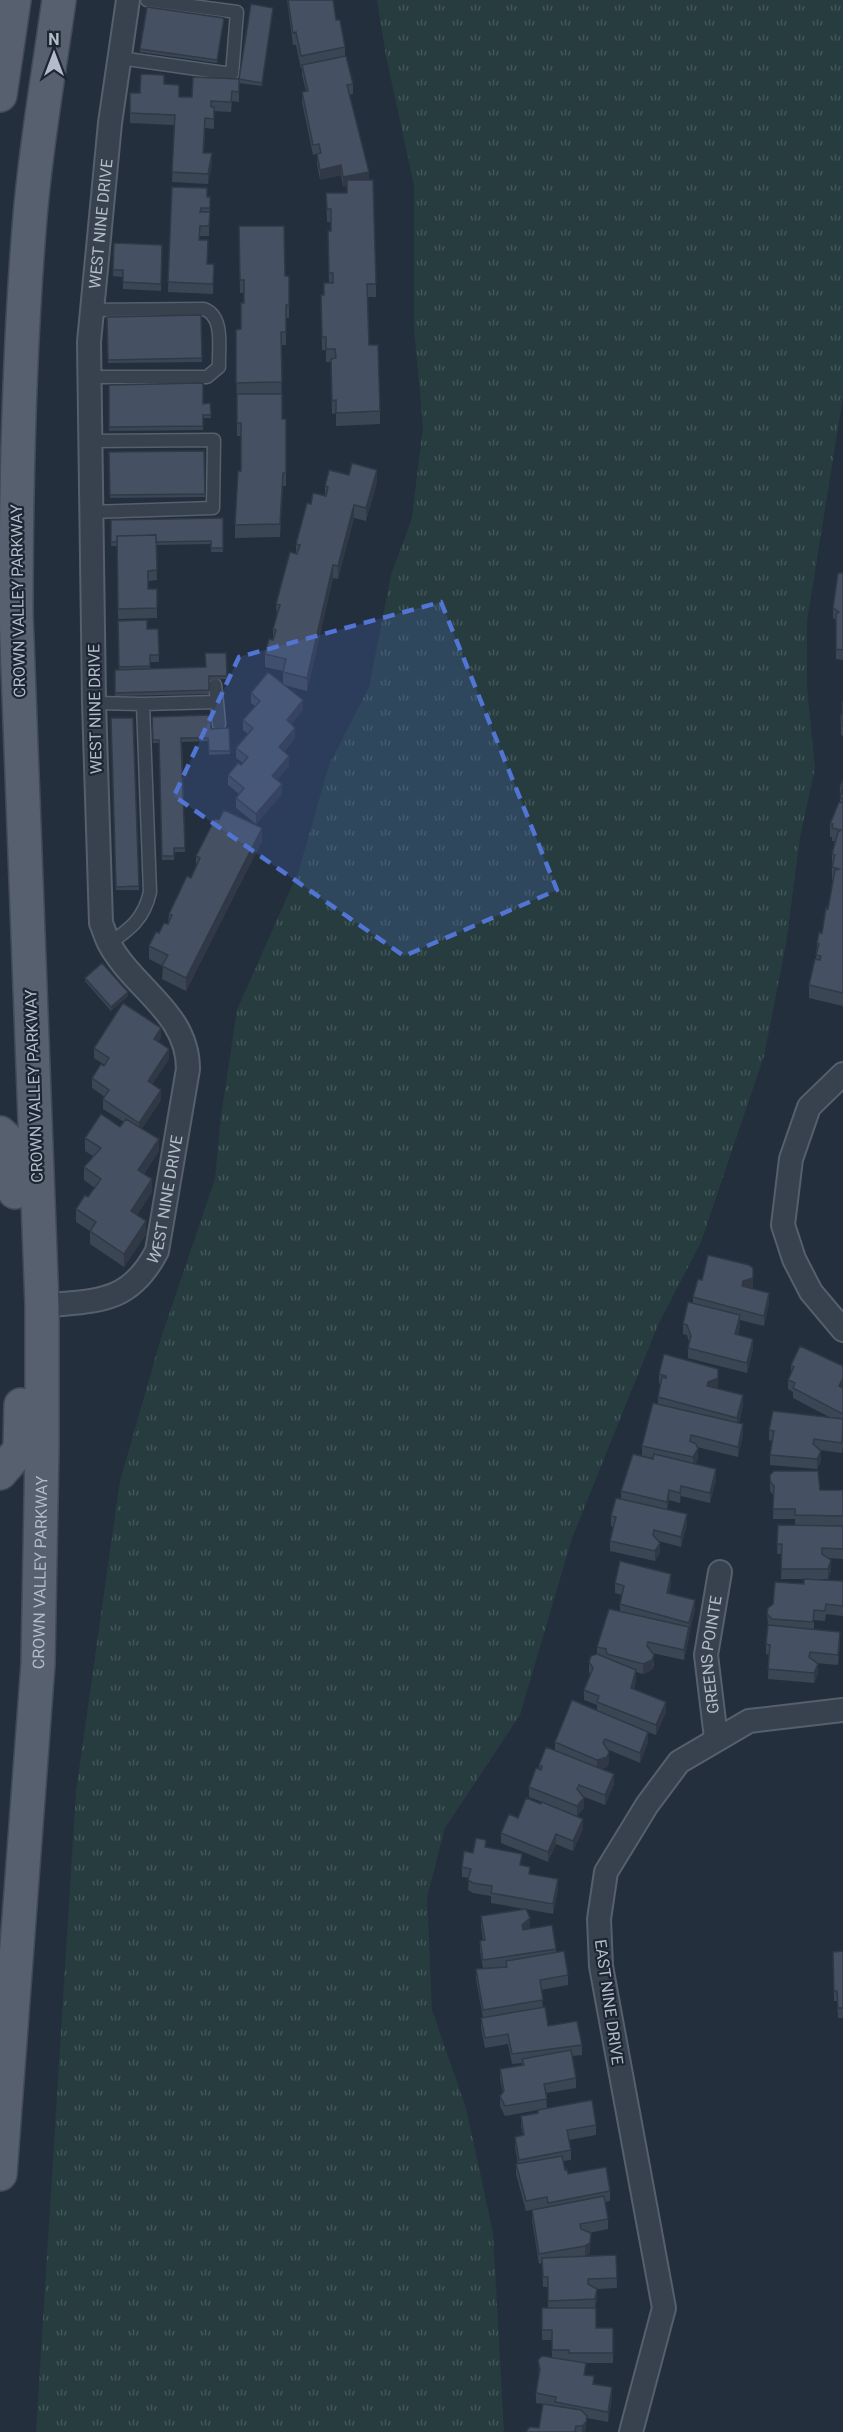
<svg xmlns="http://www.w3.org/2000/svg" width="843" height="2432" viewBox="0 0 843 2432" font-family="Roboto,sans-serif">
	<defs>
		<pattern id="grass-tufts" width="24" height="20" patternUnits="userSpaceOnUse" patternTransform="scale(1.5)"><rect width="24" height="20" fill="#263c3f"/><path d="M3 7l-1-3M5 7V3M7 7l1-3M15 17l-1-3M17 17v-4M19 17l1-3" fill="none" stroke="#435659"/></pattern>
	</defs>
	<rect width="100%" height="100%" fill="#242f3e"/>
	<path fill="url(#grass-tufts)" d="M377,0H843V397L807,621V688L815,768L800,837L786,944L764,1056L701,1242L658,1325L572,1538L520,1715L445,1828L427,1897L432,2010L466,2108L493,2233L504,2432H36L76,1791L120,1481L161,1338L215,1179L221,1116L237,1010L299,870L329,765L369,687L391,575L412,518L423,426L414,328V186L386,56Z"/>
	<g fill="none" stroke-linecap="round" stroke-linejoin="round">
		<defs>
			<path id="service" d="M120,58L232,74L237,12L147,0
				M88,377H207L219,367C218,348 225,317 204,309L90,310
				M91,441L214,440L213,508L91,512
				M215,685L217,702
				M94,703L143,704L150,892C144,919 130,929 109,944
				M143,704L217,702L219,724"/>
			<g id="minor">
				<path d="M843,1074L809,1107L791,1159L783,1225L794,1259L811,1292L843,1330"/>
				<path id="s1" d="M42,1306C96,1300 129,1305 157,1251L188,1069C188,1013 135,990 110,945C106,938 104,930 101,923L94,703L89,342L110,123L128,0"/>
				<path id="s2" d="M716,1738L706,1655L720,1572"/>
				<path d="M631,2432L664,2308L601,1966L599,1919L606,1872L647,1805L679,1762L749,1721L843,1710"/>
			</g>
			<g id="primary">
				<path d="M0,95L14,0"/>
				<path d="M0,1133L13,1145L15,1192"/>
				<path d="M0,1473L20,1450L21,1405"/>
				<path id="s3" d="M0,2174L38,1664L42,1446V1306L16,614C16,482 19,349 30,217C36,144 49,72 59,0"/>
			</g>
		</defs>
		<use href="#service" stroke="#565f6c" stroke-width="15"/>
		<use href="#minor" stroke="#565f6c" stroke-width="26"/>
		<use href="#primary" stroke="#414a57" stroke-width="36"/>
		<use href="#service" stroke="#38414e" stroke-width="12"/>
		<use href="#minor" stroke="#38414e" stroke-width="22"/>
		<use href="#primary" stroke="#56606e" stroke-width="33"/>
	</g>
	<path fill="#3b4654" d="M287,0H333L336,20L345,47V56L353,84V94L349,95L369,180L376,284V297H368L369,345L380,411V424L336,426V413L332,414L331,362H326V350H322L321,308L324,295L329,283L328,244L331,231V222H327L326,193H347V186L343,187L341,175L320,180L317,164V154L313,155L302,102V92L306,91L302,75V68L301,69L296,45H293Z
		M273,11L262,86L239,83V102L232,101L231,112L214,111V129L205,128L204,153L212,163L208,184L172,182L174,125L130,123V93H140L164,84L179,97H192L239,79Z
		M224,22L217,63L140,52V49Z
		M172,187L210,197L209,236H200V240L208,264H214L213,294L168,292Z
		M239,226L285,276H289V318H286V345H281L282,419H286V486H283L280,537L235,538V525L241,471V436H237L236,330L241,329L244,303V293H240Z
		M114,243L162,245L161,291L123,289V277L113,276Z
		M201,315L202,362L108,363L107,317Z
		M109,385L203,404L210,403L211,418H203V430L109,431Z
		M204,451L205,497L110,498L109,452Z
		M377,482L366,521L354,518L338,579L333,578L307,691L284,685L303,710L291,724L295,738L284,752L289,766L277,780L282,794L256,824L236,808V798L239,794L228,785V775L243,763L236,758V748L248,734L243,730V720L255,706L251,703V693L283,684V671L265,667V654L273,638V629L277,617L276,604L296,553V544L311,504L325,496V486Z
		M223,518V552H211V544L156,545L157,580L148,581V589H157V618L118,619L117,546H111V520Z
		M843,573V660L836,659V620L833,618V608Z
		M118,621L147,629H158L159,662H150V669L206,667L226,653L227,679L209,680V694L115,696V670H119Z
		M842,702H843V736L841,735V714H842Z
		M152,717L211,729L229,728L230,754L209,755L208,741L182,742L185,852H174V860H162L159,743H153Z
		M111,718H133L139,890H116Z
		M843,780V1006L809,998V985L816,959L817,943L822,933L828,909L833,880H832V854L835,841H832V837H830V824L840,802V786Z
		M262,841L186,991L162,979L163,966L149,959V946L159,933L168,924L169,914L191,878L196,865V856Z
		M85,978L128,996L111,1011L85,981Z
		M161,1038L158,1042L169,1059L152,1084L161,1100L142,1128L159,1151L144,1174L152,1192L137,1215L146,1234L124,1267L90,1244V1231L76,1222V1209L88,1197L95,1188L84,1180V1167L93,1156L85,1151V1138L120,1127L124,1122L103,1109V1099L105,1097L92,1088V1078L105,1065L94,1058V1048Z
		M751,1288L769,1303L764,1326L740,1320V1325L738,1335L753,1349L747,1373L688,1358V1348L689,1342L687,1335L683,1334V1324L693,1304V1297L753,1288Z
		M791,1365L843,1366V1445L842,1453L820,1450L821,1461L817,1469L770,1465V1455L772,1441L769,1440V1430L831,1418L793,1398V1392L788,1389V1380L791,1374Z
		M659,1374L718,1388L716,1389L743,1405L739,1423L743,1434L738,1457L697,1447L698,1459L695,1464L716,1479L710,1503L681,1496L680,1503L669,1500L667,1509L687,1524L681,1547L659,1541L660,1553L655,1561L610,1551V1541L613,1527L611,1526V1516L621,1499V1491L653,1458L642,1456V1446L658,1404V1397L661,1384L659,1383Z
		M770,1475L820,1490H843V1559L829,1558L831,1570L828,1579H806L843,1581V1616L826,1614L825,1621L814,1620V1629L840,1642L838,1665L816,1663L818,1674L814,1683L768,1679L769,1655L766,1654V1644L768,1625L767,1614L804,1584V1579H781L782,1554H777L778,1525H795V1519H773L774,1496L770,1491Z
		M615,1583L671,1584L669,1593L695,1609L689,1633V1637L684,1660L652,1653L654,1665L652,1670L643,1674L636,1672V1680L634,1689L666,1712L656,1735L648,1732V1742L640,1763L607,1749L609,1762L607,1767L601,1769L614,1784L605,1805L582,1796L584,1808L577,1816L583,1829L573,1851L556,1844L548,1862L501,1843V1833L518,1818L541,1804L542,1802L529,1797V1787L539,1769V1765L555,1750V1742L597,1711V1705L584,1700V1690L590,1674L589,1672V1662L597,1654V1647L620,1612V1604L622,1595L615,1593Z
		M486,1847L522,1865L530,1874L558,1889L553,1914L526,1909L530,1928L529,1929L556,1949V1952L568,1975V1985L541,1990L543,2007L548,2026L582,2045V2055L572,2056L576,2078V2088L546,2093L547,2109L596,2125V2135L569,2140L571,2150V2160L563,2161L565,2170L568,2174L610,2191V2201L605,2202L608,2219V2229L589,2233L590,2253L585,2256L616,2255L617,2288L597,2289V2299L595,2308L596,2328H613V2363H582L585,2375L594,2384L612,2397L608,2422L587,2418L585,2432H527L539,2428L543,2404L536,2403V2393L539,2374L538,2360L552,2358V2340H542V2308H548V2287H543L542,2263L539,2264L532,2220V2210L547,2207L526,2211L516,2174V2164H518L515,2147V2137L523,2135L521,2126V2116L538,2113L543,2109L505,2116L500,2106V2096L503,2093L500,2079V2069L522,2065V2063L512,2064L508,2044L485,2048L481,2028V2018H483L476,1979V1969L483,1968L480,1951V1941L483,1940L481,1926V1916L525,1909L491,1903V1896L473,1893L468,1890L469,1878L462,1877V1867L473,1853Z
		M843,1951V2018H838L837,2001H834L833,1952Z"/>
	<path fill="#303945" d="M212,153V163L208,184V174Z
		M341,165V175L320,180V170Z
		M369,172V182L343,187V177Z
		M377,470V482L366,521V508Z
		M283,473V486L280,537V524Z
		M354,505V518L338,579V566Z
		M333,565V578L307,691V678Z
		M303,700V710L287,730V720Z
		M295,728V738L279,757V747Z
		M289,756V766L272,786V776Z
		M282,784V794L256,824V814Z
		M262,828V841L186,991V978Z
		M128,992V996L111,1011V1007Z
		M161,1028V1038L154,1049V1039Z
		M169,1049V1059L148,1091V1081Z
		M161,1090V1100L139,1133V1123Z
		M159,1139V1151L138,1183V1170Z
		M152,1179V1192L131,1224V1211Z
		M146,1221V1234L124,1267V1254Z
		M753,1278V1288L743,1291L742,1286L743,1281Z
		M769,1293V1303L764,1326V1316Z
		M740,1315V1325L735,1344V1334Z
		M753,1339V1349L747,1373V1363Z
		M718,1378V1388L708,1392L707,1386L708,1382Z
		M843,1378V1388L839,1386Z
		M743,1395V1405L737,1428V1418Z
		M743,1424V1434L738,1457V1447Z
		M698,1449V1459L693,1467V1457Z
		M821,1451V1461L817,1469V1459Z
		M716,1469V1479L710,1503V1493Z
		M681,1486V1496L680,1503V1493Z
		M669,1490V1500L667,1512V1502Z
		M687,1514V1524L681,1547V1537Z
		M660,1543V1553L655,1561V1551Z
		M831,1560V1570L828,1579V1569Z
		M671,1574V1584L667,1603V1593Z
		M695,1600V1609L684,1660V1650Z
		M840,1632V1642L838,1665V1655Z
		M654,1655L652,1670L643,1674V1664Z
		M818,1664V1674L814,1683V1673Z
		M636,1670V1680L631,1698V1688Z
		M666,1702V1712L656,1735V1725Z
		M648,1732V1742L640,1763V1753Z
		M609,1752V1762L607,1767L597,1770V1760Z
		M614,1774V1784L605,1805V1795Z
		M584,1798V1808L577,1816V1806Z
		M583,1819V1829L573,1851V1841Z
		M556,1834V1844L548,1862V1852Z
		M558,1879V1889L553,1914V1904Z
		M530,1918V1928L522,1935V1925Z
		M591,2233L590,2253L585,2256V2246Z
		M597,2289V2299L595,2309V2299Z
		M612,2387V2397L608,2422V2412Z
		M587,2416L585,2432H582V2426Z"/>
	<path fill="#455162" stroke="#303945" stroke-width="1.5" d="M288,0H333L336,20H340L345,47L301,56L296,32L293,33Z
		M251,4L273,8L262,83L239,79Z
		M147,7L224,18L217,60L140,49Z
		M346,56L353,84L347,85L369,172L343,177L341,165L320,170L317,154L321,153L319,144L313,145L302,92L308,91L302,65Z
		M141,74L164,75V84L179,85V97H192L193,77L239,79V92L232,91L231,102L211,101V107H214V119L205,118L203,153H212L208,174L172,172L175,115L130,113V93H140Z
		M347,180H373L376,284H367L369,345H378L380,411L336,413V400L332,401L331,359L336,358L335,349H326V337H322L321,295H324V283H333V273H329L328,231H331V209H327L326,193H347Z
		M172,187L207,188V197H210V208H201L200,212H210L209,226H200L199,240H208L207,264H214L213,284L168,282Z
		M239,226H284L285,276H289V305H286V332H281L282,382L236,383V330L241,329V303H244V280H240Z
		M114,243L162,245L161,284L123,282V270H113Z
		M201,315L202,358L108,360L107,317Z
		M203,383V404L210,403L211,415H203V426L109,427V385Z
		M237,394H282V419H286V473H283L280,524L235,525L238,471H241V423H237Z
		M204,451L205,494L110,495L109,452Z
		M352,463L377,470L366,508L354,505L338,566L333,565L307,678L283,672L286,659L265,654L269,639L273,640L276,630L273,629L280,605L276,604L290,552L297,554L300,545L296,544L307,503L311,504L313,493L326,496L328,487L325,486L329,470L349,475Z
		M223,518V548H211V541L156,542V535L117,536V542H111V520Z
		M156,535L157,570L148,571V589H157V608L118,609L117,536Z
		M838,573H843V650L836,649V614L839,612L833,608Z
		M147,620V629H158L159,655H150V666L119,667L118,621Z
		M205,653H226L227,676H209V690L115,693V670L206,667Z
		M268,672L303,700L287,720L295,728L279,747L289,756L272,776L282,784L256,814L236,798L244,788L228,775L238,763L241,765L248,757L236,748L253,728L243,720L260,701L251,693Z
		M842,702H843V726L841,725V714H843Z
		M210,715L211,729L229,728L230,751H209L208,738H181L185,848H174V856H162L159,740H153L152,717Z
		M111,718H133L139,886L116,887Z
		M843,780V799L840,798L843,786H840Z
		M839,802L843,803V993L809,985L815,959L820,960L821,956L816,955L819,944L817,943L819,932L822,933L826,908L828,909L835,870L839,869L832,867L835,855L832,854L838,832L841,830L832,828L833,824H830Z
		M224,810L262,828L186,978L162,966L168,955L149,946L156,932L159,933L164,923L168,924L172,915L169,914L187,876L191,878L200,858L196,856L215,819L219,820Z
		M102,963L128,992L111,1007L85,978Z
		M123,1003L161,1028L154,1039L169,1049L148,1081L161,1090L139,1123L103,1099L109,1090L92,1078L101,1064L104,1066L109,1058L94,1048Z
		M101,1114L120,1127L126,1119L159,1139L138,1170L152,1179L131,1211L146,1221L124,1254L90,1231L96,1222L76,1209L85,1195L88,1197L101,1179L84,1167L101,1148L85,1138Z
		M708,1255L749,1265L753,1268V1278L743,1281L742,1286L769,1293L764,1316L693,1297L698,1279L702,1280Z
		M688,1302L740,1315L735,1334L753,1339L747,1363L688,1348L691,1336L687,1325L683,1324Z
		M800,1346L843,1366V1378L839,1386L843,1388V1414L793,1388L795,1383L788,1380L794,1367L791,1365Z
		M664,1354L718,1369V1378L708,1382L707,1386L743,1395L737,1418L658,1397L662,1377L666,1378V1376L659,1374Z
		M653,1403L743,1424L738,1447L691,1435L690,1441L696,1444L698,1449L693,1457L642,1446Z
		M773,1411L843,1419L842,1443L814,1439L813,1444L821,1451L817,1459L770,1455L774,1431L769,1430Z
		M633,1454L653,1459L654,1454L716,1469L710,1493L681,1486L680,1493L669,1490L667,1502L621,1491Z
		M774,1471H818L820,1490H843V1516L795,1515V1509H773L774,1486L770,1481V1475Z
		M616,1498L687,1514L681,1537L654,1530L653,1535L660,1543L655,1551L610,1541L616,1517L611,1516Z
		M778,1525L843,1526V1549L822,1548V1554L831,1560L828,1569H781L782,1544H777Z
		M620,1561L671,1574L667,1593L695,1600L689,1623L620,1604L624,1586L615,1583Z
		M804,1579L843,1581V1606L826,1604L825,1611L814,1610L813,1622L772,1619L767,1614L768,1608L773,1604L775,1582L804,1584Z
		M609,1609L689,1627L684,1650L648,1642L647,1646L654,1655L652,1660L643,1664L607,1654L606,1649L597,1647Z
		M768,1625L840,1632L838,1655L810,1652L809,1657L818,1664L814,1673L768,1669L770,1645L766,1644Z
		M597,1654L636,1670L631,1688L666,1702L656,1725L597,1702L599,1696L584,1690L593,1668L589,1662L591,1656Z
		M572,1700L648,1732L640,1753L605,1739L603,1743L609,1752L607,1757L597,1760L555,1742Z
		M546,1747L614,1774L605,1795L579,1785L577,1789L584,1798L577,1806L529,1787L536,1768L541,1770L542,1766L539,1765Z
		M526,1798L541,1804L542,1802L583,1819L573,1841L556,1834L548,1852L501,1833L509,1814L518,1818Z
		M476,1838L486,1840L485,1847L522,1854L520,1865L530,1867L529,1874L558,1879L553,1904L491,1893L492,1886L473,1883L468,1880L471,1869L462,1867L464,1851L473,1853Z
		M526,1909L530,1918L522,1925L523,1930L552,1925L556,1949L483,1960L480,1941L485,1940L481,1916Z
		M564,1951L568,1975L540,1980L543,2000L483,2010L476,1969L507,1967L506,1961Z
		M843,1951V2008H838L837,1991H834L833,1952Z
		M545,2007L548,2026L577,2021L582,2045L512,2054L508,2034L485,2038L481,2018Z
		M571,2050L576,2078L544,2084L547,2099L505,2106L500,2096L504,2091L500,2069L524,2065L522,2059Z
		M592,2100L596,2125L567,2130L571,2150L519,2160L515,2137L524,2135L521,2116L538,2113V2110Z
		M562,2156L565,2170L567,2169L568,2174L606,2167L610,2191L548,2203L547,2197L526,2201L516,2164Z
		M604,2196L608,2219L580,2224L581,2229L591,2233L590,2243L585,2246L539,2254L532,2210Z
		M616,2255L617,2278L588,2279V2284L597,2289L595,2299L548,2301V2277H543L542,2258Z
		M542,2308H596V2328H613V2353H569V2350H552V2330H542Z
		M542,2356L586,2363L584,2375L594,2376L593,2384L612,2387L608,2412L555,2402L556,2397L536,2393L540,2369L538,2360Z
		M543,2404L581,2410L587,2416L586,2422L582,2426H576L575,2432H577H527V2430L530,2427L539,2428Z"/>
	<path fill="#5274d3" fill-opacity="0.2" stroke="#5274d3" stroke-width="4.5" stroke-dasharray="12 8" stroke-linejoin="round" d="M441,602L557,890L404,956L174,796L239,657Z"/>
	<g text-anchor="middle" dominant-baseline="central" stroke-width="4.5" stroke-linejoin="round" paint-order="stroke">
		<g font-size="16" fill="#b4bcc9" stroke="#1d2633">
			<text stroke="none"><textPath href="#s1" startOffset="1194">WEST NINE DRIVE</textPath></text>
			<text transform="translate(18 601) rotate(-91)">CROWN VALLEY PARKWAY</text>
			<text transform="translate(95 709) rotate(-91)">WEST NINE DRIVE</text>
			<text transform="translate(34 1086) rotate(-92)">CROWN VALLEY PARKWAY</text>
			<text stroke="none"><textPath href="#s1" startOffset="188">WEST NINE DRIVE</textPath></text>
			<text stroke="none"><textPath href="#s3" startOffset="603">CROWN VALLEY PARKWAY</textPath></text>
			<text stroke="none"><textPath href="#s2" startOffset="84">GREENS POINTE</textPath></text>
			<text transform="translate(609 2002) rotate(82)">EAST NINE DRIVE</text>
		</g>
	</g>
	<g transform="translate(54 54)" stroke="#1d2633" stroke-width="4.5" paint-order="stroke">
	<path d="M0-4.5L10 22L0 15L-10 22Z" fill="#b4bcc9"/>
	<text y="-9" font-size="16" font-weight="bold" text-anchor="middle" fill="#b4bcc9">N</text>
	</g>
</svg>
